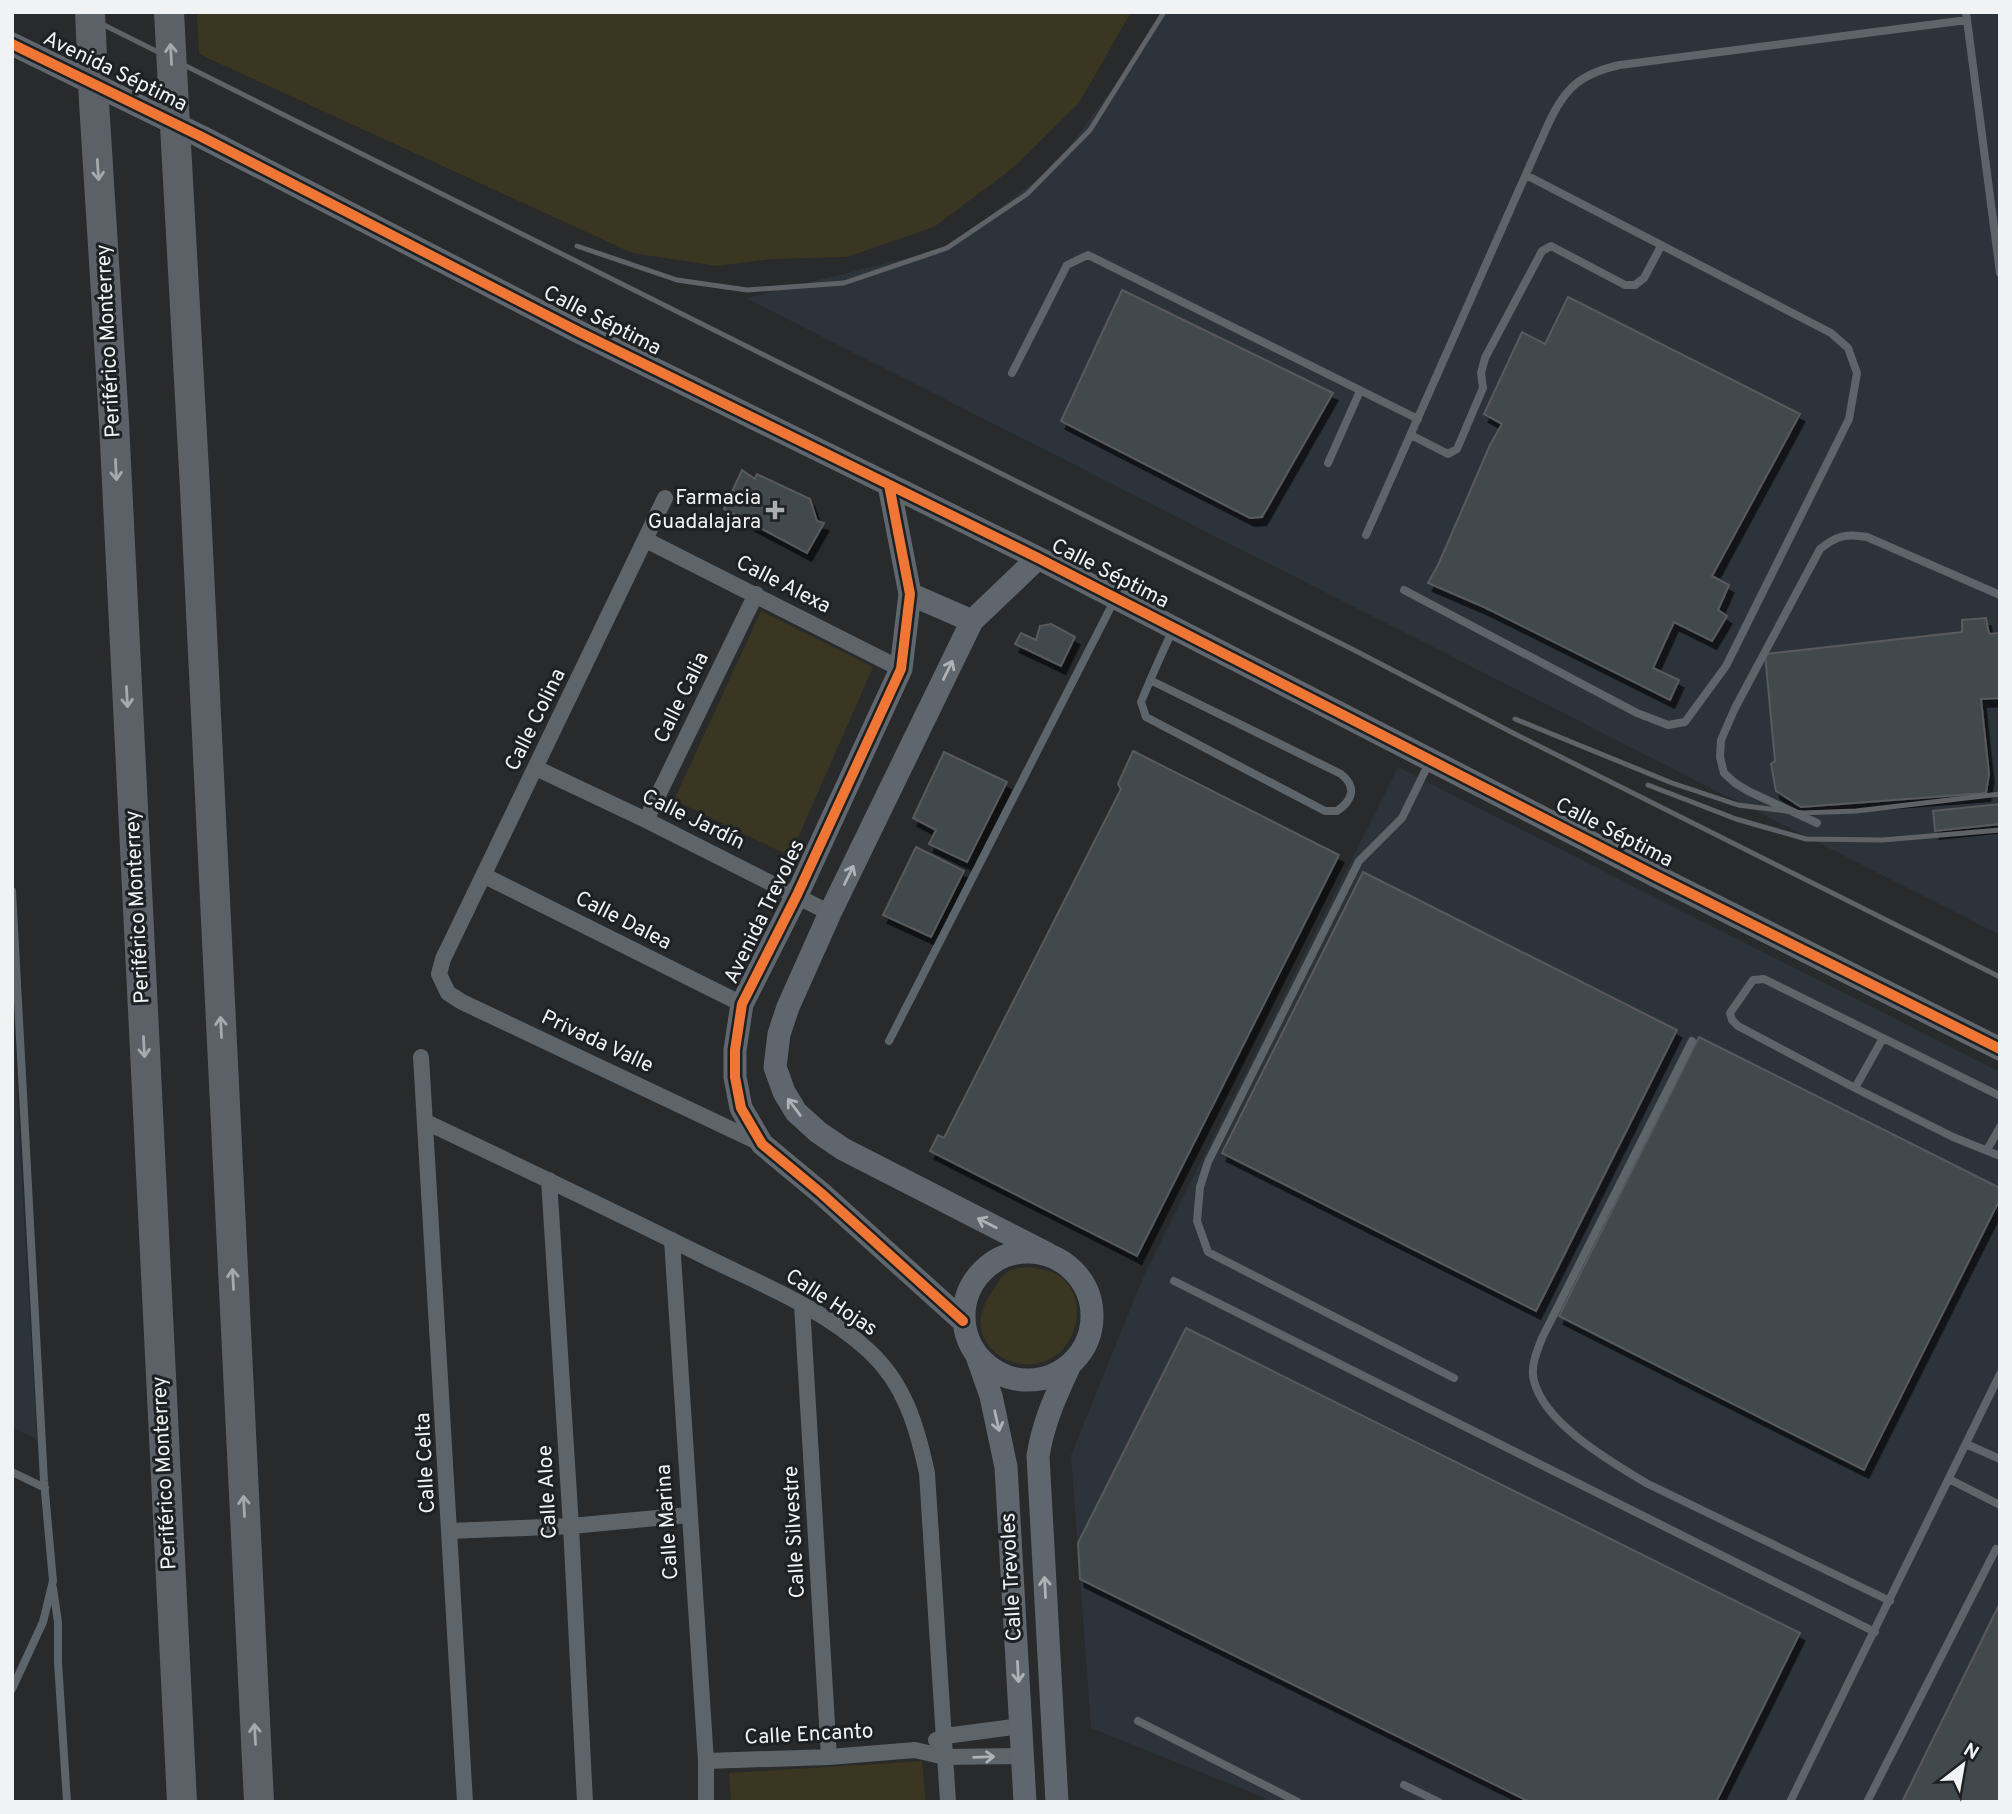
<svg xmlns="http://www.w3.org/2000/svg" width="2012" height="1814" viewBox="0 0 2012 1814" font-family="Overpass,sans-serif">
	<defs>
		<filter id="shadow"><feDropShadow dx="4.5" dy="8" stdDeviation="0" flood-color="#0009"/></filter>
	</defs>
	<rect width="100%" height="100%" fill="#282a2c"/>
	<path fill="#2c333a" d="M1164,12H2000V935L746,298L947,248L1056,165L1145,44Z
		M1398,767L2000,1072V1802H1263L1265,1798L1091,1728L1071,1455L1145,1273Z
		M12,1011L37,1439L12,1427Z"/>
	<path fill="#3b3621" d="M197,12H1131L1079,103L1013,168L934,227L847,257L772,259L717,266L632,253L199,54Z
		M761,611L873,667L790,856L674,800Z
		M1033,1267C1039,1269 1048,1270 1054,1273C1084,1288 1083,1329 1061,1351C1036,1376 989,1365 981,1328C978,1315 987,1299 994,1288C1006,1269 1011,1268 1033,1267Z
		M922,1761L926,1802H731L729,1773Z"/>
	<path fill="#43484d" stroke="#585a5c" stroke-width="2" filter="url(#shadow)" d="M1122,290L1333,393L1262,517L1250,518L1061,421Z
		M1568,297L1800,414L1712,576L1729,585L1718,610L1727,616L1712,641L1674,622L1653,668L1679,680L1670,700L1484,607L1428,583L1439,563L1490,445L1502,424L1484,414L1522,332L1545,344Z
		M742,470L755,479L757,474L810,499L817,521L824,523L807,553L724,509Z
		M1986,618L1989,634L2000,633V698L1981,699L1989,774L1986,793L1801,807L1776,791L1771,764L1775,761L1765,654L1962,632V620Z
		M1051,624L1075,637L1061,666L1015,644L1021,633L1036,640L1040,626Z
		M1133,751L1339,855L1137,1256L930,1151L938,1135L944,1138L1121,789L1118,784Z
		M944,752L1007,782L967,862L929,844L936,830L913,818Z
		M2000,804V824L1935,831L1933,811Z
		M916,847L964,871L931,937L883,915Z
		M1363,872L1677,1030L1536,1311L1222,1153Z
		M1699,1037L2000,1188V1199L1864,1470L1559,1316Z
		M1186,1328L1800,1633L1716,1802H1530L1080,1579L1078,1543Z
		M2000,1603V1802H1902Z"/>
	<g fill="none" stroke-linecap="round" stroke-linejoin="round">
		<path stroke="#5d646a" stroke-width="8" d="M1966,12L2000,273
			M1012,373L1067,265L1088,255L1418,419
			M1411,435L1448,454L1457,449L1483,388L1481,373L1485,358L1542,251L1551,246L1625,285H1635L1644,278L1661,246
			M1328,463L1360,391
			M1366,535L1546,129C1563,90 1578,74 1620,65L1967,20
			M1404,590L1637,713L1668,725L1685,722L1726,666L1849,419L1857,373L1848,348L1831,333L1526,175
			M1150,680L1341,774C1357,787 1353,800 1337,811H1325L1146,717L1141,702C1151,678 1161,654 1173,630
			M1429,763L1402,818L1359,861L1208,1162L1200,1187L1197,1221L1208,1252L1454,1378
			M1817,823L1748,791L1735,783L1724,773L1720,757L1721,740L1735,708L1820,549C1836,536 1847,533 1867,537L2000,595
			M12,891L44,1481L53,1581L43,1622L12,1689
			M889,1041L1114,601
			M1692,1041L1542,1338C1537,1351 1530,1367 1534,1381C1545,1424 1610,1461 1646,1483L1890,1601
			M1855,1088L1883,1038
			M2000,1096L1764,979L1753,980L1730,1013L1732,1020L1738,1026L1855,1088L1953,1137L2000,1156
			M1987,1150L2000,1127
			M1174,1281L1875,1632
			M1966,1444L2000,1459
			M12,1472L45,1488
			M1949,1479L2000,1505
			M53,1588L58,1622V1662L67,1802
			M1138,1721L1298,1802
			M1404,1785L1439,1802
			M1790,1802L2000,1374
			M1867,1802L1996,1549"/>
		<path stroke="#5d646a" stroke-width="16" d="M665,498L443,959L439,974L448,993L462,1002L762,1144
			M646,540L901,669
			M536,768L646,820L830,913
			M646,820L756,594
			M485,876L742,1004
			M421,1057L465,1802
			M426,1122C521,1167 615,1212 708,1258C763,1285 824,1309 869,1351C905,1384 917,1427 927,1473L948,1802
			M549,1180L571,1526L585,1802
			M672,1240L706,1761V1802
			M802,1305L829,1757
			M451,1531L571,1526L689,1515
			M936,1740L945,1736L1021,1726
			M706,1761L829,1757L915,1750L945,1757L1023,1756"/>
		<path stroke="#5f666d" stroke-width="23" d="M12,44L200,136L579,332L1038,558L1656,876L2000,1049
			M889,485L910,594L901,669L797,895L742,1004L735,1050V1077L741,1108L762,1144L821,1193L963,1321
			M1038,558L972,621L830,913L788,1007L779,1034L775,1067L784,1092L796,1112L818,1132L843,1149L1048,1254
			M910,594L972,621
			M964 1316a64 64 0 1 1 128 0a64 64 0 1 1-128 0Z
			M977,1356L991,1396L1006,1467L1025,1802
			M1057,1802L1038,1456C1043,1423 1056,1395 1070,1365"/>
		<path stroke="#5b6166" stroke-width="30" d="M94,102L114,422L182,1802
			M176,144L195,489L259,1802"/>
		<path stroke="#5f6367" stroke-width="5" d="M78,12L1354,650L1513,733L2000,977
			M577,246L677,280L747,290L844,283L947,248L1027,194L1090,130L1164,12
			M1515,719L1672,783L1738,805L1803,813L1856,811L2000,794
			M1648,785L1736,819L1806,839L1883,840L2000,830"/>
		<path stroke="#5b6166" stroke-width="30" d="M90,12L94,102
			M169,12L176,144"/>
		<defs>
			<path id="cycleway" d="M12,44L200,136L579,332L1038,558L1656,876L2000,1049
				M889,485L910,594L901,669L797,895L742,1004L735,1050V1077L741,1108L762,1144L821,1193L963,1321"/>
		</defs>
		<use href="#cycleway" stroke="#1e2123" stroke-width="15"/>
		<use href="#cycleway" stroke="#f07635" stroke-width="10"/>
	</g>
	<defs><path id="oneway-shaft" d="M-6 0H5M1.5-3L5.5 0L1.5 3" fill="none" stroke-width="1.6" stroke-linecap="round" stroke-linejoin="round" transform="scale(1.75)"/></defs>
	<g stroke="#a6aaad">
		<use href="#oneway-shaft" transform="translate(171 54) rotate(-93)"/>
		<use href="#oneway-shaft" transform="translate(98 170) rotate(86)"/>
		<use href="#oneway-shaft" transform="translate(116 470) rotate(87)"/>
		<use href="#oneway-shaft" transform="translate(127 697) rotate(87)"/>
		<use href="#oneway-shaft" transform="translate(221 1027) rotate(-93)"/>
		<use href="#oneway-shaft" transform="translate(144 1047) rotate(87)"/>
		<use href="#oneway-shaft" transform="translate(233 1279) rotate(-93)"/>
		<use href="#oneway-shaft" transform="translate(244 1506) rotate(-93)"/>
		<use href="#oneway-shaft" transform="translate(255 1734) rotate(-93)"/>
	</g>
	<g stroke="#afb3b7">
		<use href="#oneway-shaft" transform="translate(948 670) rotate(-64)"/>
		<use href="#oneway-shaft" transform="translate(849 875) rotate(-64)"/>
		<use href="#oneway-shaft" transform="translate(794 1107) rotate(-127)"/>
		<use href="#oneway-shaft" transform="translate(987 1223) rotate(-153)"/>
		<use href="#oneway-shaft" transform="translate(997 1421) rotate(77)"/>
		<use href="#oneway-shaft" transform="translate(1045 1587) rotate(-93)"/>
		<use href="#oneway-shaft" transform="translate(1018 1672) rotate(87)"/>
	</g>
	<use stroke="#aeb2b6" href="#oneway-shaft" transform="translate(984 1757) rotate(-2)"/>
	<path fill="#aaacae" stroke="#1e2123" stroke-width="2.5" d="M771.5 499.5h7v7h7v7h-7v7h-7v-7h-7v-7h7z"/>
	<g text-anchor="middle" dominant-baseline="central" stroke-width="6" stroke-linejoin="round" paint-order="stroke">
		<g font-size="21" fill="#f0f2f4" stroke="#1e2123">
			<text transform="translate(115 72) rotate(26)">Avenida Séptima</text>
			<text transform="translate(602 321) rotate(27)">Calle Séptima</text>
			<text transform="translate(109 341) rotate(-93)">Periférico Monterrey</text>
			<text transform="translate(1110 574) rotate(27)">Calle Séptima</text>
			<text transform="translate(783 585) rotate(27)">Calle Alexa</text>
			<text transform="translate(682 698) rotate(-64)">Calle Calia</text>
			<text transform="translate(536 720) rotate(-64)">Calle Colina</text>
			<text transform="translate(693 820) rotate(26)">Calle Jardín</text>
			<text transform="translate(1614 833) rotate(27)">Calle Séptima</text>
			<text transform="translate(138 907) rotate(-93)">Periférico Monterrey</text>
			<text transform="translate(765 912) rotate(-64)">Avenida Trevoles</text>
			<text transform="translate(623 921) rotate(27)">Calle Dalea</text>
			<text transform="translate(597 1042) rotate(25)">Privada Valle</text>
			<text transform="translate(831 1303) rotate(33)">Calle Hojas</text>
			<text transform="translate(426 1463) rotate(-93)">Calle Celta</text>
			<text transform="translate(165 1473) rotate(-93)">Periférico Monterrey</text>
			<text transform="translate(548 1492) rotate(-93)">Calle Aloe</text>
			<text transform="translate(668 1522) rotate(-94)">Calle Marina</text>
			<text transform="translate(795 1532) rotate(-93)">Calle Silvestre</text>
			<text transform="translate(1012 1577) rotate(-93)">Calle Trevoles</text>
			<text transform="translate(809 1735) rotate(-3)">Calle Encanto</text>
		</g>
		<g font-size="21" fill="#f0f2f4" stroke="#1e2123" text-anchor="end">
			<text x="761" y="498">Farmacia<tspan x="761" dy="24">Guadalajara</tspan></text>
		</g>
	</g>
	<rect width="2012" height="1814" fill="none" stroke="#f0f2f4" stroke-width="28"/>
	<g transform="translate(1963 1765) rotate(31)" stroke="#1e2123" stroke-width="5" paint-order="stroke">
	<path d="M0-5L12 26L0 18L-12 26Z" fill="#f0f2f4"/>
	<text y="-10" font-size="19" font-weight="bold" text-anchor="middle" fill="#f0f2f4">N</text>
	</g>
</svg>
